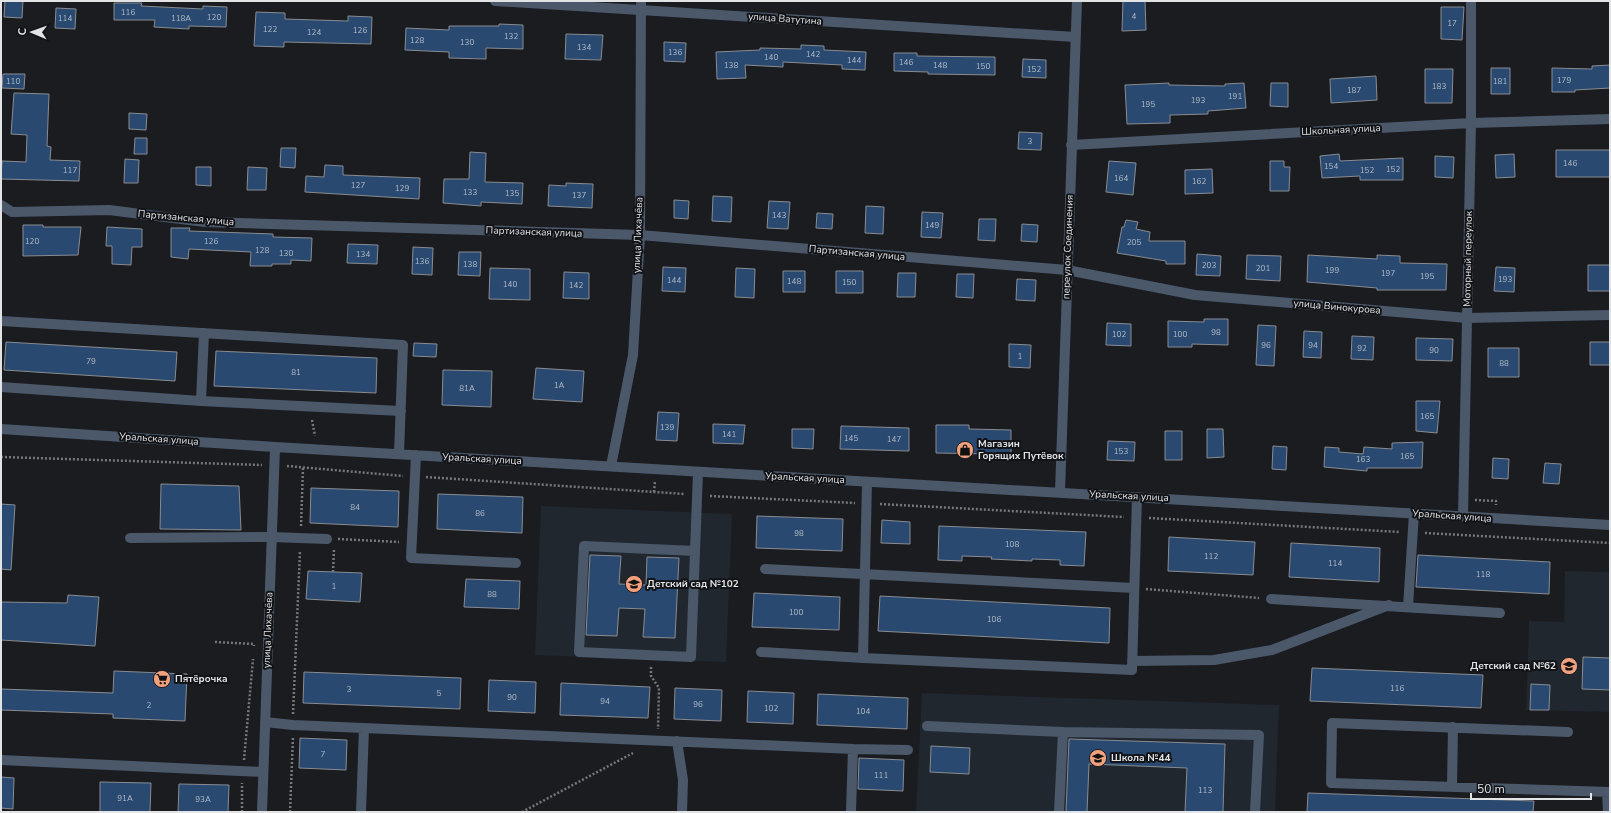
<svg xmlns="http://www.w3.org/2000/svg" width="1611" height="813" viewBox="0 0 1611 813" font-family="'Nunito Sans',sans-serif">
	<rect width="100%" height="100%" fill="#1a1c20"/>
	<path fill="#20272f" d="M541,506L732,514L726,662L535,655Z
		M1565,571L1610,572V712L1526,710L1529,621L1564,622Z
		M922,693L1279,705L1275,812H916Z"/>
	<path fill="#2a4970" stroke="#898c91" d="M5,1H23L22,18L4,17Z
		M1123,1H1145L1146,30L1122,31Z
		M114,3H142L141,6L203,9V6L227,7L226,27L189,26V29L154,27L155,20H114Z
		M1441,7H1464L1462,40L1441,39Z
		M56,8L76,9L75,29L55,28Z
		M256,12L285,13V19L348,21V16L372,17L371,44L284,42V47L254,46Z
		M499,24L523,25V49L486,48V59L449,58V52L405,50L406,28L449,30V26H499Z
		M566,34L603,35L601,60L565,59Z
		M664,42L686,43L685,62L664,61Z
		M801,45L824,46V50L866,52L865,70L842,69V65L783,62V67L745,65L746,78L717,79L716,52L760,50V48L801,49Z
		M894,53H917V56L995,57V75L928,74V72L894,71Z
		M1023,59L1046,60V78L1022,77Z
		M1610,65V88L1575,90V92H1552V68L1592,69V66Z
		M1491,68H1510V94H1491Z
		M1425,69H1453L1452,103H1425Z
		M3,74H25L24,89L2,88Z
		M1376,76L1377,100L1331,103L1330,79Z
		M1169,83V85L1225,86V84L1244,83L1246,108L1208,111V114L1170,115V123L1127,124L1125,85Z
		M1271,83H1288V107L1270,106Z
		M14,93L49,94L47,146L51,147L50,160L80,161L79,181L1,179L2,161L26,162L27,135L11,134Z
		M129,113L147,114L146,130L129,129Z
		M1019,132L1042,133L1041,150L1018,149Z
		M135,138H147V154H134Z
		M281,148H296L295,168L280,167Z
		M1556,150H1610V177H1556Z
		M470,152L486,153L485,182L523,183L522,204L481,202V206L443,203L444,179H469Z
		M1339,154L1340,161L1403,158V180H1360V176L1322,178L1320,156Z
		M1514,154L1515,177L1496,178L1495,155Z
		M1435,156L1454,157L1453,178L1435,177Z
		M125,159L139,160L138,183H124Z
		M1109,161L1136,163L1133,195L1106,192Z
		M1270,161H1284V167H1290L1289,191H1270Z
		M325,165L343,166V175L420,178L419,199L305,192L306,176L324,177Z
		M196,167H211V186L196,185Z
		M248,167L267,168L266,190H247Z
		M1212,169L1213,193L1185,194V170Z
		M566,183L593,184L592,208L548,206L549,185L566,186Z
		M713,196L732,197L731,222L712,221Z
		M674,200L689,201L688,219L674,218Z
		M769,201L790,202L788,229L767,228Z
		M866,206L884,207L883,234L865,233Z
		M922,212L943,213L941,238L921,237Z
		M817,213L833,214L832,229L816,228Z
		M979,219H996L995,241L978,240Z
		M1126,220L1138,222L1136,229L1150,232L1149,241H1185V264H1166V261L1117,253L1122,227H1124Z
		M1022,224L1038,225L1037,242L1021,241Z
		M23,225H43V227H81L78,255L23,256Z
		M107,227L142,229V247H132L131,265L112,264V246H106Z
		M171,228H190L189,231L273,234V237L312,238L311,261L291,260V264H272V266H250L251,252L189,249L188,259L171,257Z
		M348,244L378,245L377,264L347,263Z
		M413,247L433,248L432,275L412,274Z
		M459,252H481L480,276L458,275Z
		M1197,254L1221,256L1220,276L1196,275Z
		M1247,255L1281,256L1280,281L1246,279Z
		M1308,255L1377,259V255L1400,256V263L1447,264L1446,290H1377V288L1307,282Z
		M1588,265H1610V291H1588Z
		M663,267L686,268L685,292L662,291Z
		M1496,267L1515,268L1514,292L1494,291Z
		M490,268L530,269V300L489,299Z
		M736,268L755,269L754,298L735,297Z
		M783,271H805V292H783Z
		M836,271H863V293H836Z
		M564,272L589,273V299L563,298Z
		M898,273H916L915,297H897Z
		M957,274H974L973,298L956,297Z
		M1017,279L1036,280L1035,301L1016,300Z
		M1204,319H1228V345L1192,344V347H1168V321L1204,322Z
		M1107,323L1131,324V346L1106,345Z
		M1258,325L1276,326L1274,366L1256,365Z
		M1304,331L1322,332L1321,358L1303,357Z
		M1352,336L1374,337L1373,360L1351,359Z
		M1416,338L1453,339L1452,361L1416,360Z
		M6,342L177,352L175,381L4,370Z
		M1590,342H1610V365H1590Z
		M414,343L437,344L436,357L413,356Z
		M1009,344L1031,345L1030,368L1009,367Z
		M1488,348H1519V377H1488Z
		M216,351L377,358L376,393L214,386Z
		M536,368L584,371L582,402L533,399Z
		M443,370L492,371L491,407L442,405Z
		M1416,401H1440L1437,433L1416,431Z
		M658,412L679,413L677,441L656,440Z
		M713,424L745,425L743,444L713,443Z
		M936,425H969V429L1011,430V458H989V454L936,453Z
		M841,426L909,428V451L840,449Z
		M792,429H814L813,449L792,448Z
		M1207,429H1223L1224,457L1207,458Z
		M1165,431H1182V460H1165Z
		M1108,441L1135,442L1134,461L1107,460Z
		M1423,442L1422,468H1367V471L1324,467L1325,447L1339,448V452L1363,454L1364,447L1392,449V443Z
		M1273,446L1287,447L1286,470L1272,469Z
		M1493,458L1509,459L1508,479L1492,478Z
		M1545,463L1561,464L1559,484L1543,483Z
		M161,484L239,486L241,530L160,529Z
		M311,488L399,491L398,527L310,523Z
		M438,494L523,497L522,533L437,529Z
		M1,504L15,505L11,570L1,569Z
		M757,516L843,519L842,551L756,548Z
		M882,520L910,522V544L881,543Z
		M939,526L1086,532L1084,566L1060,565V560L1032,559V561L991,559L992,557L962,556V561L938,560Z
		M1169,537L1255,542L1253,575L1168,571Z
		M1291,543L1380,548L1379,582L1289,577Z
		M590,555L621,556L619,584L646,585L647,557L679,558L675,638L643,637L645,609L619,608L617,636L586,635Z
		M1418,555L1550,562L1549,594L1416,587Z
		M308,571L362,573L360,602L306,599Z
		M466,579L520,581L519,609L464,607Z
		M754,593L840,597L839,630L752,627Z
		M68,595L99,597L95,646L1,640V602L67,603Z
		M880,596L1110,608L1109,643L878,631Z
		M1583,657L1610,658V690L1582,689Z
		M1312,668L1483,675L1481,708L1310,701Z
		M114,671L187,674L185,721L113,718V714L1,710V689L113,693Z
		M304,672L461,678L460,709L303,703Z
		M489,680L536,682L535,713L488,711Z
		M561,683L650,687L648,718L560,715Z
		M1531,684L1550,685L1549,710H1530Z
		M675,688L722,690L721,721L674,719Z
		M748,691L794,693L793,724L747,722Z
		M818,694L908,698L907,729L817,725Z
		M300,738L347,740L346,770L299,768Z
		M1069,739L1225,744L1223,812H1185L1187,768L1089,764L1087,812H1066Z
		M931,746L970,748L969,774L930,772Z
		M859,758L904,760L903,791L858,789Z
		M1,777L14,778L13,809L1,808Z
		M100,782L151,783L150,812H100Z
		M179,784L229,785L228,812H178Z
		M1308,793L1534,801L1533,812H1307Z"/>
	<g fill="none" stroke-linecap="round" stroke-linejoin="round">
		<path stroke="#76787b" stroke-width="2.5" stroke-dasharray="2 2" stroke-linecap="butt" d="M312,420L315,436
			M1,457L262,465
			M287,466L403,476
			M426,477L685,494
			M654,492L655,481
			M710,496L855,503
			M1475,500L1496,501V505
			M880,504L1124,517
			M1149,518L1400,532
			M301,526L303,468
			M1425,533L1610,543
			M338,539L399,542
			M333,572L334,549
			M1146,589L1259,598
			M215,642L254,644V646
			M651,667V676L659,688L658,729
			M293,714L300,551
			M244,760L253,659
			M242,812V783
			M290,812L293,737
			M522,812L633,753"/>
		<path stroke="#4a586a" stroke-width="10" d="M495,1L1075,37
			M1071,145L1471,123L1610,119
			M1,205L12,212L109,210L205,222L640,235L1067,270L1195,295L1467,318L1610,315
			M1,321L403,345L399,454
			M1,387L201,401L401,411
			M201,401L204,333
			M1,429L275,447L1610,525
			M416,455L411,558L516,563
			M611,466L633,355L640,235L641,1
			M1060,492L1077,1
			M1463,516L1471,123V1
			M130,538L271,537L327,539
			M695,551L584,546L579,652L691,657L698,472
			M765,569L1134,588
			M1271,599L1500,613
			M1408,607L1414,513
			M761,652L863,658L1132,670L1137,497
			M863,658L867,482
			M1132,661L1214,660L1272,650L1389,605
			M265,722L293,725L853,749L851,812
			M927,726L1063,732
			M1568,732L1332,723L1331,783L1610,792
			M677,741L683,780L682,812
			M853,749L908,750
			M1,760L263,772
			M1452,786L1453,727
			M1607,792L1608,812
			M262,812L275,447
			M361,812L364,728
			M1059,812L1063,732L1259,735L1255,812"/>
	</g>
	<defs>
		<symbol id="shop-disc" viewBox="-11 -11 22 22"><circle r="9.5" fill="#f1a17d" stroke="#111317"/><path d="M-5-2.5h2.3a2.7 3.5 0 0 1 5.4 0H5L5.5 6h-11ZM-1.5-2.5h3a1.5 2.3 0 0 0-3 0Z" fill="#111"/></symbol>
		<symbol id="school-disc" viewBox="-11 -11 22 22"><circle r="9.5" fill="#f1a17d" stroke="#111317"/><path d="M0-5L7-2L0 1L-7-2ZM-4 1L0 2.5L4 1V4Q0 6-4 4Z" fill="#111"/></symbol>
		<symbol id="supermarket-disc" viewBox="-11 -11 22 22"><circle r="9.5" fill="#f1a17d" stroke="#111317"/><path d="M-6-5.5h2.5l.6 2H6L4.5 2H-2.5L-4.4-4H-6ZM-1.5 3.2a1.3 1.3 0 1 0 .1 0ZM3 3.2a1.3 1.3 0 1 0 .1 0Z" fill="#111"/></symbol>
	</defs>
	<g fill-rule="evenodd">
		<use href="#shop-disc" x="955" y="440" width="20" height="20"/>
		<use href="#school-disc" x="624" y="574" width="20" height="20"/>
		<use href="#school-disc" x="1559" y="656" width="20" height="20"/>
		<use href="#supermarket-disc" x="152" y="669" width="20" height="20"/>
		<use href="#school-disc" x="1088" y="748" width="20" height="20"/>
	</g>
	<g text-anchor="middle" dominant-baseline="central" stroke-width="4" stroke-linejoin="round" paint-order="stroke">
		<g font-size="8" fill="#b3bcc8">
			<text x="128" y="12">116</text>
			<text x="1134" y="16">4</text>
			<text x="214" y="17">120</text>
			<text x="65" y="18">114</text>
			<text x="181" y="18">118А</text>
			<text x="1452" y="23">17</text>
			<text x="270" y="29">122</text>
			<text x="360" y="30">126</text>
			<text x="314" y="32">124</text>
			<text x="511" y="36">132</text>
			<text x="417" y="40">128</text>
			<text x="467" y="42">130</text>
			<text x="584" y="47">134</text>
			<text x="675" y="52">136</text>
			<text x="813" y="54">142</text>
			<text x="771" y="57">140</text>
			<text x="854" y="60">144</text>
			<text x="906" y="62">146</text>
			<text x="731" y="65">138</text>
			<text x="940" y="65">148</text>
			<text x="983" y="66">150</text>
			<text x="1034" y="69">152</text>
			<text x="1564" y="80">179</text>
			<text x="13" y="81">110</text>
			<text x="1500" y="81">181</text>
			<text x="1439" y="86">183</text>
			<text x="1354" y="90">187</text>
			<text x="1235" y="96">191</text>
			<text x="1198" y="100">193</text>
			<text x="1148" y="104">195</text>
			<text x="1030" y="141">3</text>
			<text x="1570" y="163">146</text>
			<text x="1331" y="166">154</text>
			<text x="1393" y="169">152</text>
			<text x="70" y="170">117</text>
			<text x="1367" y="170">152</text>
			<text x="1121" y="178">164</text>
			<text x="1199" y="181">162</text>
			<text x="358" y="185">127</text>
			<text x="402" y="188">129</text>
			<text x="470" y="192">133</text>
			<text x="512" y="193">135</text>
			<text x="579" y="195">137</text>
			<text x="779" y="215">143</text>
			<text x="932" y="225">149</text>
			<text x="32" y="241">120</text>
			<text x="211" y="241">126</text>
			<text x="1134" y="242">205</text>
			<text x="262" y="250">128</text>
			<text x="286" y="253">130</text>
			<text x="363" y="254">134</text>
			<text x="422" y="261">136</text>
			<text x="470" y="264">138</text>
			<text x="1209" y="265">203</text>
			<text x="1263" y="268">201</text>
			<text x="1332" y="270">199</text>
			<text x="1388" y="273">197</text>
			<text x="1427" y="276">195</text>
			<text x="1505" y="279">193</text>
			<text x="674" y="280">144</text>
			<text x="794" y="281">148</text>
			<text x="849" y="282">150</text>
			<text x="510" y="284">140</text>
			<text x="576" y="285">142</text>
			<text x="1216" y="332">98</text>
			<text x="1119" y="334">102</text>
			<text x="1180" y="334">100</text>
			<text x="1266" y="345">96</text>
			<text x="1313" y="345">94</text>
			<text x="1362" y="348">92</text>
			<text x="1434" y="350">90</text>
			<text x="1020" y="356">1</text>
			<text x="91" y="361">79</text>
			<text x="1504" y="363">88</text>
			<text x="296" y="372">81</text>
			<text x="559" y="385">1А</text>
			<text x="467" y="388">81А</text>
			<text x="1427" y="416">165</text>
			<text x="667" y="427">139</text>
			<text x="729" y="434">141</text>
			<text x="851" y="438">145</text>
			<text x="894" y="439">147</text>
			<text x="1121" y="451">153</text>
			<text x="1407" y="456">165</text>
			<text x="1363" y="459">163</text>
			<text x="355" y="507">84</text>
			<text x="480" y="513">86</text>
			<text x="799" y="533">98</text>
			<text x="1012" y="544">108</text>
			<text x="1211" y="556">112</text>
			<text x="1335" y="563">114</text>
			<text x="1483" y="574">118</text>
			<text x="334" y="586">1</text>
			<text x="492" y="594">88</text>
			<text x="796" y="612">100</text>
			<text x="994" y="619">106</text>
			<text x="1397" y="688">116</text>
			<text x="349" y="689">3</text>
			<text x="439" y="693">5</text>
			<text x="512" y="697">90</text>
			<text x="605" y="701">94</text>
			<text x="698" y="704">96</text>
			<text x="149" y="705">2</text>
			<text x="771" y="708">102</text>
			<text x="863" y="711">104</text>
			<text x="323" y="754">7</text>
			<text x="881" y="775">111</text>
			<text x="1205" y="790">113</text>
			<text x="125" y="798">91А</text>
			<text x="203" y="799">93А</text>
		</g>
		<g font-size="10" fill="#e1e3e5" stroke="#111317">
			<text transform="translate(785 19) rotate(4)">улица Ватутина</text>
			<text transform="translate(1341 130) rotate(-3)">Школьная улица</text>
			<text transform="translate(186 218) rotate(5)">Партизанская улица</text>
			<text transform="translate(534 232) rotate(2)">Партизанская улица</text>
			<text transform="translate(638 235) rotate(-88)">улица Лихачёва</text>
			<text transform="translate(1068 247) rotate(-88)">переулок Соединения</text>
			<text transform="translate(857 253) rotate(5)">Партизанская улица</text>
			<text transform="translate(1468 259) rotate(-89)">Моторный переулок</text>
			<text transform="translate(1337 307) rotate(5)">улица Винокурова</text>
			<text transform="translate(159 439) rotate(4)">Уральская улица</text>
			<text transform="translate(482 459) rotate(3)">Уральская улица</text>
			<text transform="translate(805 478) rotate(3)">Уральская улица</text>
			<text transform="translate(1129 496) rotate(3)">Уральская улица</text>
			<text transform="translate(1452 516) rotate(4)">Уральская улица</text>
			<text transform="translate(268 630) rotate(-88)">улица Лихачёва</text>
		</g>
		<g font-size="10" font-weight="bold" fill="#e1e3e5" stroke="#111317" text-anchor="start">
			<text x="978" y="444">Магазин<tspan x="978" dy="12">Горящих Путёвок</tspan></text>
			<text x="647" y="584">Детский сад №102</text>
			<text x="1556" y="666" text-anchor="end">Детский сад №62</text>
			<text x="175" y="679">Пятёрочка</text>
			<text x="1111" y="758">Школа №44</text>
		</g>
	</g>
	<rect width="1611" height="813" fill="none" stroke="#e1e3e5" stroke-width="4"/>
	<g transform="translate(32 32) rotate(272)" stroke="#111317" stroke-width="3" paint-order="stroke">
	<path d="M0-3L7 15L0 10L-7 15Z" fill="#e1e3e5"/>
	<text y="-6" font-size="11" font-weight="bold" text-anchor="middle" fill="#e1e3e5">С</text>
	</g>
	<path d="M1471 793v6h120v-6" fill="none" stroke="#e1e3e5" stroke-width="2"/>
	<text x="1477" y="793" font-size="12" fill="#e1e3e5" stroke="#111317" stroke-width="3" paint-order="stroke">50 m</text>
</svg>
